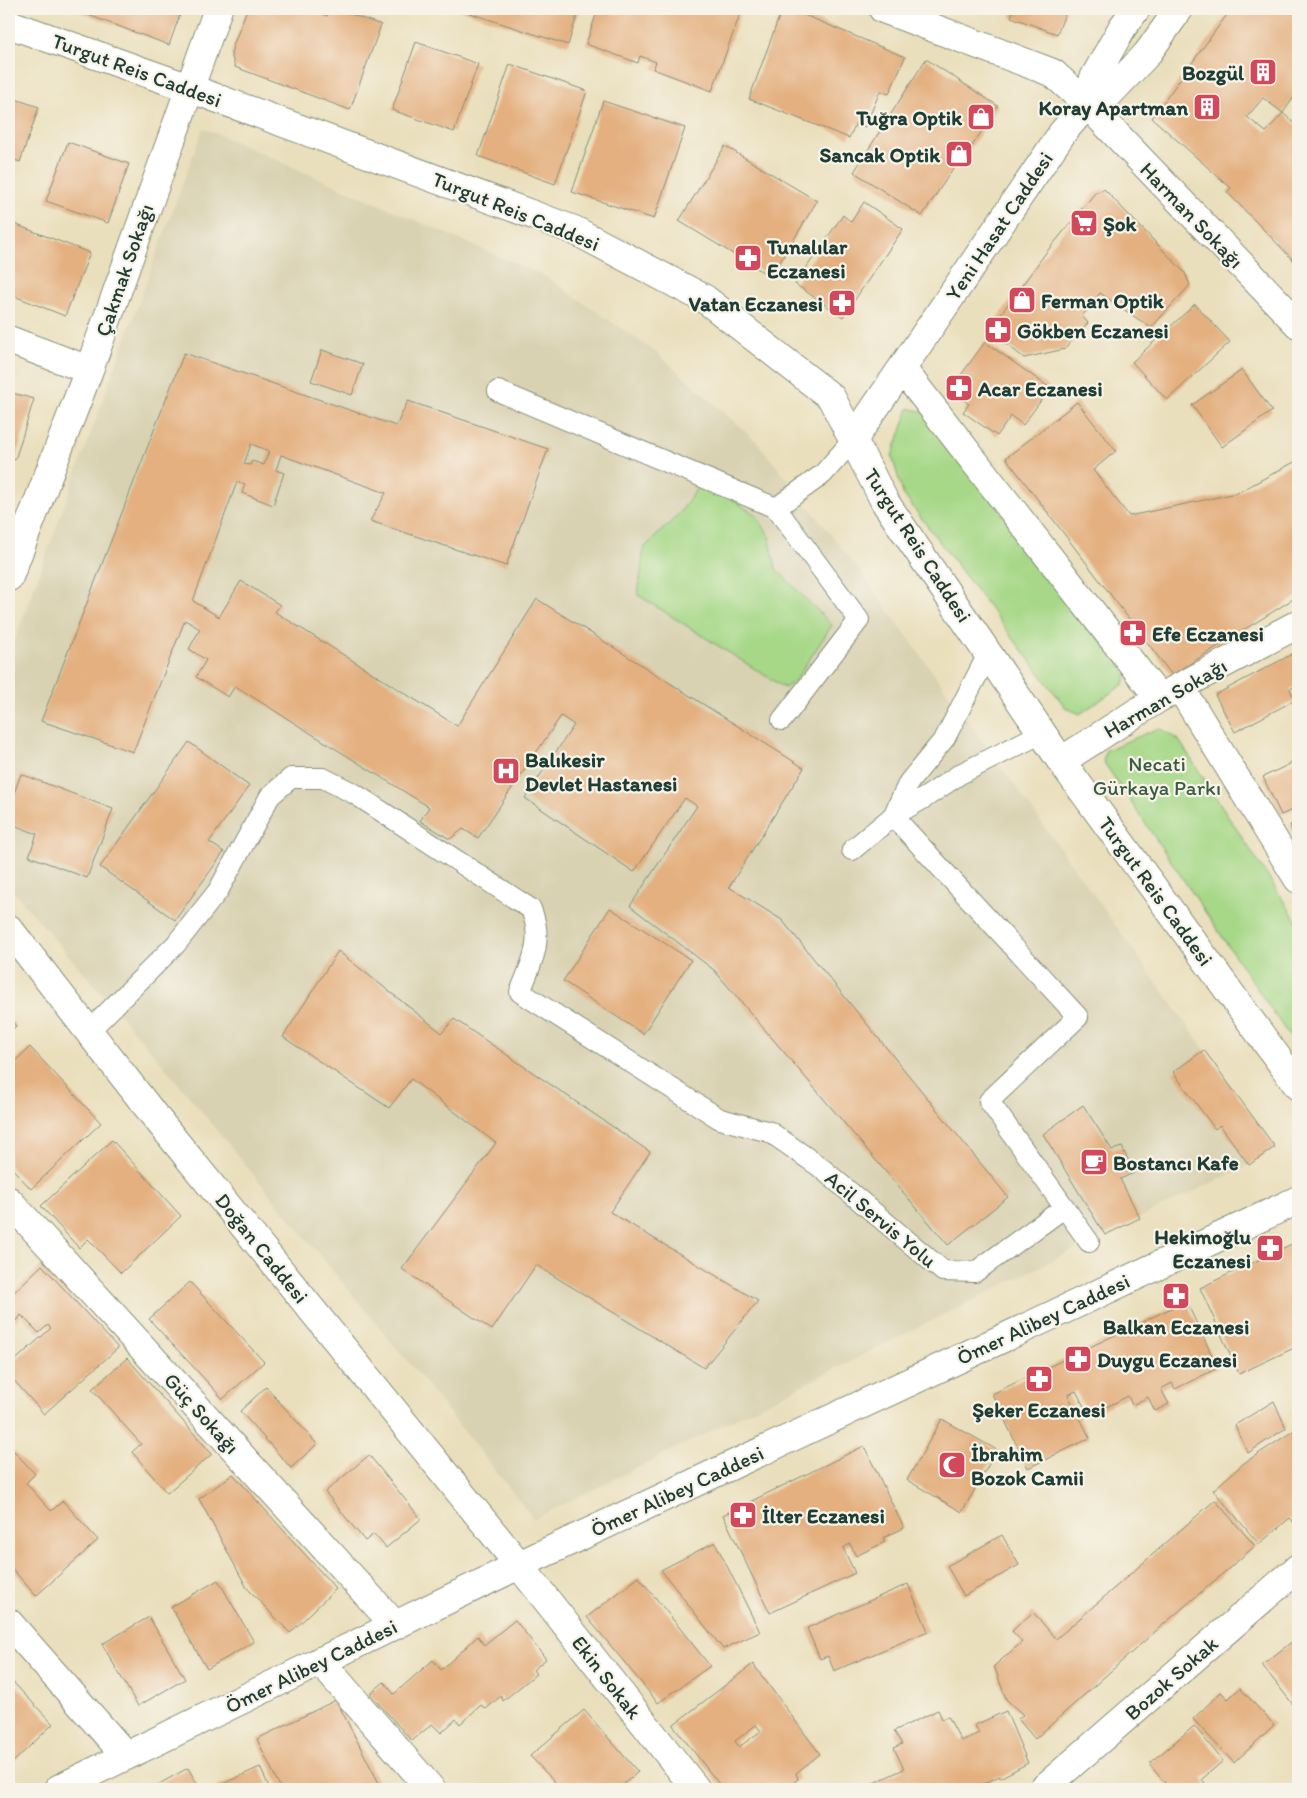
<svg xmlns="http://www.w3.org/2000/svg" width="1307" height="1798" viewBox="0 0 1307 1798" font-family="Itim,sans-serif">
	<rect width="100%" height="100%" fill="#f7f3e8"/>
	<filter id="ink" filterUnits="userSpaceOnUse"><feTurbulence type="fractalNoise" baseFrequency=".02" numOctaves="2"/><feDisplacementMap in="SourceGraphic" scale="10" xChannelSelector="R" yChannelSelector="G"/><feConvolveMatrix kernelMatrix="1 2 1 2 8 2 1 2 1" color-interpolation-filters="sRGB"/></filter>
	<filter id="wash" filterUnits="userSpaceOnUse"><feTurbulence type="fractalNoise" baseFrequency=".0096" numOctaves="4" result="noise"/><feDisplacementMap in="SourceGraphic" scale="20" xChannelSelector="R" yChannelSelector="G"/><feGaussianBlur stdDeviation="1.12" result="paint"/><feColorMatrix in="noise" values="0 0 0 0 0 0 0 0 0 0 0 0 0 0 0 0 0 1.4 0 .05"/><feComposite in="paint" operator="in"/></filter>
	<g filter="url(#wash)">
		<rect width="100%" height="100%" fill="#eadfbc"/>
		<path fill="#d9d2b2" d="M203,128L546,277L657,353L757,442L860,571L1275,1147L1249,1165L1089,1242L534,1519L419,1375L163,1065L9,886V656Z"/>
		<path fill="#a6d887" stroke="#628a5e" d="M909,408L923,412L1127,673L1124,684L1080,714L1066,708L903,494L892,456Z
			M703,479L757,516L769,536L776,569L832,625L795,681L785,688L638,595L644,548L679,514Z
			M1159,728L1178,739L1298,923V1049L1103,761L1106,750Z"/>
		<g id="blocks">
			<path fill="#e4b080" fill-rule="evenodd" d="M72,9H182L169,45Z
				M247,9H308L327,16L331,9H337L381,25L350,110L235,67L231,54L233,46Z
				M457,9H579L568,45Z
				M598,9H742L712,91L653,69L656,62L640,56L638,63L586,44Z
				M782,9H790L905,57L889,94L880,91L865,127L856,123L849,138L749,99Z
				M1014,9H1067L1057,34L1011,17Z
				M1231,9H1298V91L1283,113L1263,98L1247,117L1266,132L1283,113L1298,127V265L1227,192L1231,188L1152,118Z
				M416,42L478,64L454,132L392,110Z
				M926,59L998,106L965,157L962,155L922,216L854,172Z
				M510,64L587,91L555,184L478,156Z
				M9,97L39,107L20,162L9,158Z
				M603,101L685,128L654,219L572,192Z
				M68,142L129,164L108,223L46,201Z
				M725,146L817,201L771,277L679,221Z
				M1104,189L1185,273L1190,285L1151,328L1100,293L1082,316L1088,323L1065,349L1024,358L989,330L1045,254L1095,193Z
				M864,202L903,229L843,317L795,284L843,215L851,222Z
				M9,222L90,253L65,316L9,294Z
				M1195,304L1230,342L1167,400L1132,362Z
				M985,342L1050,388L1023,425L1011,416L997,436L963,412L969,404L950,390Z
				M322,350L363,364L352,395L311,381Z
				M184,353L396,426L408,401L548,449L506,566L370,521L386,493L281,455L276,470L284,473L273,505L242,493L245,484L237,482L193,601L219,617L241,581L280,605L275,612L457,726L537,599L804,768L729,887L782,920L1008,1197L948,1245L714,970L630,906L697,806L685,798L634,872L525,798L574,725L561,716L478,838L463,829L450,839L420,821L429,807L235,686L228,697L196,677L206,660L189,649L200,629L185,620L133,752L41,721ZM251,444L269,451L264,465L252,461L250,465L244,464Z
				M1242,370L1272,411L1222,447L1192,405Z
				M9,392L34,399L15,460L9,458Z
				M1077,402L1116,451L1093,470L1129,516L1237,493L1298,460V596L1172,675L1006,458Z
				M1298,651V685L1290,689L1295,700L1235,732L1215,695Z
				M189,742L249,786L209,842L224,852L175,920L100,867Z
				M1298,760V819L1294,809L1281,815L1263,777Z
				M21,774L113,809L87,878L29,856L37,834L9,823V807Z
				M1298,822V844L1290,825Z
				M610,908L691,960L643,1034L563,981Z
				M338,951L442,1033L454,1019L650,1152L610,1212L758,1301L704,1368L536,1265L492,1330L402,1269L496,1143L411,1079L389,1108L283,1037Z
				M9,1018L16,1026L9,1033Z
				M30,1047L101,1123L31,1189L9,1165V1067Z
				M1204,1050L1275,1147L1249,1165L1220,1125L1215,1129L1173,1072Z
				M1083,1105L1112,1150L1122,1147L1134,1173L1120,1179L1140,1218L1105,1235L1043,1134Z
				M112,1140L181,1216L121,1273L88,1239L79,1248L41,1206Z
				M1298,1241V1346L1239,1374L1200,1288Z
				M42,1265L118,1348L44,1414L9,1375V1366L51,1328L48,1325L39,1333L21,1315L17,1321L9,1313V1297Z
				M190,1282L264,1362L223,1399L149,1319Z
				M1186,1301L1218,1368L1175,1389L1172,1383L1161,1389L1169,1404L1155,1411L1148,1397L1132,1405L1128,1396L1089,1416L1076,1391L1068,1395L1090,1438L1028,1468L992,1394Z
				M127,1358L212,1454L167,1493L132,1452L141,1444L92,1389Z
				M266,1387L317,1444L291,1468L240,1411Z
				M1274,1401L1286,1428L1248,1453L1235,1425Z
				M942,1419L997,1450L962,1512L907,1480Z
				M1298,1428V1519L1294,1523L1290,1518L1259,1544L1213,1490L1244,1463Z
				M864,1446L904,1528L883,1538L885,1542L856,1556L850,1544L843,1548L855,1573L770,1613L723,1515Z
				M14,1451L35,1474L26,1483L51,1511L63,1501L98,1540L36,1596L9,1565V1456Z
				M369,1455L421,1519L386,1548L374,1534L365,1541L325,1492Z
				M233,1474L336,1589L290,1633L247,1588L199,1499Z
				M1215,1500L1255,1546L1150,1636L1035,1739L1018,1719L1023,1715L1006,1699L994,1666L1022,1642L1012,1631L1033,1612L1056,1639Z
				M1002,1535L1019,1565L964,1596L947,1566Z
				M715,1542L760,1632L723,1649L661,1570Z
				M639,1577L710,1666L658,1703L587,1617Z
				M218,1580L254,1642L207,1669L171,1607Z
				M908,1584L928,1631L834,1671L828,1656L820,1659L807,1628Z
				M149,1617L185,1679L138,1706L102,1644Z
				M515,1620L546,1659L533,1670L536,1674L503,1701L501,1696L486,1709L481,1705L460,1724L456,1719L441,1733L432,1724L412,1741L370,1694L384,1682L394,1694L433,1660L441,1670L478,1636L484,1645Z
				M1298,1637V1711L1262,1665Z
				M753,1664L820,1754L796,1773L798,1779L785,1789H723L673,1725ZM756,1725L761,1731L739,1747L735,1741Z
				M9,1678L53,1724L9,1766Z
				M1240,1688L1274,1725L1234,1763L1193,1719L1221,1692L1228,1699Z
				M336,1700L382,1789H281L257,1739Z
				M584,1710L638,1772L618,1789H546L555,1782L530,1756Z
				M938,1710L942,1719L948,1716L961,1741L979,1733L975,1725L1006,1711L1028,1763L1000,1778L999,1776L982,1785L984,1789H861L904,1769L894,1748L902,1744L894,1731Z
				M1194,1726L1223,1761L1202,1779L1209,1789H1170L1149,1764Z
				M260,1767L270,1789H217L216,1787Z
				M188,1768L200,1789H150Z"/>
		</g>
	</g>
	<g filter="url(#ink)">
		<use href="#blocks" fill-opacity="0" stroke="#848e78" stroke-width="1"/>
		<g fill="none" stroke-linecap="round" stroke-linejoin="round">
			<defs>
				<path id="service" d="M498,391L776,508L859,620L782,720
					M776,508L823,474L853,440
					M1042,733L960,774L926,797L893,816L1078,1017L989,1101L1089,1242
					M852,850L893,816L909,782L945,738L988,654
					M89,1031L176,944L218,891L270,796L291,778H323L355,794L531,909C544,941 532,962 520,992L720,1119L770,1132L820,1167L943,1271L975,1272L1064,1208"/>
				<path id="minor" d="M883,9L1053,73L1087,104L1298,324
					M1087,104L1108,95L1147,54L1179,9
					M9,340L89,370
					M903,370L1159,698
					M853,440L1063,132L1087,104L1094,78L1122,28L1136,9
					M9,577L89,370L218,9
					M1180,687L1298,879
					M1061,761L1159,698L1298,624
					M9,1201L395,1625
					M519,1565L696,1789
					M9,1623L126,1756
					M320,1661L431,1789
					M1043,1789L1298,1568"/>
				<path id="tertiary" d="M9,24L189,88L574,230L705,299L831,397L885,502L1061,761L1298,1086
					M9,929L153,1114L519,1565"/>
				<path id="secondary" d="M58,1789L519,1565L1298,1200"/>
			</defs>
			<use href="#service" stroke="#848e78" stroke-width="22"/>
			<use href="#minor" stroke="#848e78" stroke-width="30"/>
			<use href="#tertiary" stroke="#848e78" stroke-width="30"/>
			<use href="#secondary" stroke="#848e78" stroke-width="30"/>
			<use href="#service" stroke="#fff" stroke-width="20"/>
			<use href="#minor" stroke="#fff" stroke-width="28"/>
			<use href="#tertiary" stroke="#fff" stroke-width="28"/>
			<use href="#secondary" stroke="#fff" stroke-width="28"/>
		</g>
	</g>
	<defs>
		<symbol id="building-square" viewBox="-11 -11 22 22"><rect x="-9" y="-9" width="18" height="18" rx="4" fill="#d1495b" stroke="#f7f3e8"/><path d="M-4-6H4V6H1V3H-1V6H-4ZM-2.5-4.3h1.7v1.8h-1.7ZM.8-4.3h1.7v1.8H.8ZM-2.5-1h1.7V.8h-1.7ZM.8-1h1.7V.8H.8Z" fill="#fff"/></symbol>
		<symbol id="shop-square" viewBox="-11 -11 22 22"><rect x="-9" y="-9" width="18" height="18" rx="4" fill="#d1495b" stroke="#f7f3e8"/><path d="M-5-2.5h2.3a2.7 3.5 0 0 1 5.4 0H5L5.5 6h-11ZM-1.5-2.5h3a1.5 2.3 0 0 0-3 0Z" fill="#fff"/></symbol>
		<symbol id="supermarket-square" viewBox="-11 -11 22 22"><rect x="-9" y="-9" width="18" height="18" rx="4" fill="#d1495b" stroke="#f7f3e8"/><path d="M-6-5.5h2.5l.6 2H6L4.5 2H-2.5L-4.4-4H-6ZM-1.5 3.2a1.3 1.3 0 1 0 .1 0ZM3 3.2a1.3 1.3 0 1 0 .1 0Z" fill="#fff"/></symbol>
		<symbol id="pharmacy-square" viewBox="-11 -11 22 22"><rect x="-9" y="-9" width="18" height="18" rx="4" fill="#d1495b" stroke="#f7f3e8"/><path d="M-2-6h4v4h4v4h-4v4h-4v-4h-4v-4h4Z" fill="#fff"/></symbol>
		<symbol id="hospital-square" viewBox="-11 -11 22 22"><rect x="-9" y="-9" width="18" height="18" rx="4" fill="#d1495b" stroke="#f7f3e8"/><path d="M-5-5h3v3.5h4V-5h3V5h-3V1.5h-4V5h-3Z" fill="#fff"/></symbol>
		<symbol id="cafe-square" viewBox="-11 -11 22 22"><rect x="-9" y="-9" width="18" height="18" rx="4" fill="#d1495b" stroke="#f7f3e8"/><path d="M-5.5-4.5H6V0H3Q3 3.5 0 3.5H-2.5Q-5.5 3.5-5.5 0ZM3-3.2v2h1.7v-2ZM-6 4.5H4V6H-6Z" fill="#fff"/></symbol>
		<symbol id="mosque-square" viewBox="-11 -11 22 22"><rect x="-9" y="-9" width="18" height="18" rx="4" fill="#d1495b" stroke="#f7f3e8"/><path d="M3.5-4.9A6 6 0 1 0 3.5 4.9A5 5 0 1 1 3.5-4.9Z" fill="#fff"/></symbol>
	</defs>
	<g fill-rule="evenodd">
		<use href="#building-square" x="1247" y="56" width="32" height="32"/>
		<use href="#building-square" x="1191" y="91" width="32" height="32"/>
		<use href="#shop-square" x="965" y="101" width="32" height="32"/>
		<use href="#shop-square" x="943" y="138" width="32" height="32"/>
		<use href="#supermarket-square" x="1068" y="207" width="32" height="32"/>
		<use href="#pharmacy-square" x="732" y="242" width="32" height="32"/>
		<use href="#shop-square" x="1006" y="284" width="32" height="32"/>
		<use href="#pharmacy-square" x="826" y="287" width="32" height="32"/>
		<use href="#pharmacy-square" x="982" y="314" width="32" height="32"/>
		<use href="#pharmacy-square" x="943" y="372" width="32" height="32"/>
		<use href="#pharmacy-square" x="1117" y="617" width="32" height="32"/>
		<use href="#hospital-square" x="490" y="755" width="32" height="32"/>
		<use href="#cafe-square" x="1078" y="1146" width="32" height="32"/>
		<use href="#pharmacy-square" x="1254" y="1232" width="32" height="32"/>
		<use href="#pharmacy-square" x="1160" y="1280" width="32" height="32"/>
		<use href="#pharmacy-square" x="1062" y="1343" width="32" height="32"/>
		<use href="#pharmacy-square" x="1023" y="1363" width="32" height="32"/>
		<use href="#mosque-square" x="936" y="1449" width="32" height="32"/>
		<use href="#pharmacy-square" x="727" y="1499" width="32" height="32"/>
	</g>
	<g text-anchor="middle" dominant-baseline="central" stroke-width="4.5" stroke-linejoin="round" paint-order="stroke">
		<g font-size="21" fill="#1f3d34" stroke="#f7f3e8">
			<text transform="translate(137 70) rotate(20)">Turgut Reis Caddesi</text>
			<text transform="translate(516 211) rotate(22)">Turgut Reis Caddesi</text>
			<text transform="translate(1192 215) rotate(46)">Harman Sokağı</text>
			<text transform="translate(999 226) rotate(-56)">Yeni Hasat Caddesi</text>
			<text transform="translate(124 270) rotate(-71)">Çakmak Sokağı</text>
			<text transform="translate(918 545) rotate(57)">Turgut Reis Caddesi</text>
			<text transform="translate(1165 698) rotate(-30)">Harman Sokağı</text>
			<text transform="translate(1156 891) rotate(54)">Turgut Reis Caddesi</text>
			<text transform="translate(881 1219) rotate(40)">Acil Servis Yolu</text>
			<text transform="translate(262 1248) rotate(51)">Doğan Caddesi</text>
			<text transform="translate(1043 1319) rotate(-25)">Ömer Alibey Caddesi</text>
			<text transform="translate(202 1413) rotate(48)">Güç Sokağı</text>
			<text transform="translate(677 1491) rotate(-25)">Ömer Alibey Caddesi</text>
			<text transform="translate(311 1666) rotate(-26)">Ömer Alibey Caddesi</text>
			<text transform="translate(607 1677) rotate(52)">Ekin Sokak</text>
			<text transform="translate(1171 1678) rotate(-41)">Bozok Sokak</text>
		</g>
		<g font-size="21" font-weight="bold" fill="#1f3d34" stroke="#f7f3e8" text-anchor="start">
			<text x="1244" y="72" text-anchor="end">Bozgül</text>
			<text x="1188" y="107" text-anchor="end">Koray Apartman</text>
			<text x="962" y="117" text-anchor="end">Tuğra Optik</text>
			<text x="940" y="154" text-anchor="end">Sancak Optik</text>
			<text x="1103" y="223">Şok</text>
			<text x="767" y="246">Tunalılar<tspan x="767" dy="24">Eczanesi</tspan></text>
			<text x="1041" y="300">Ferman Optik</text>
			<text x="823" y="303" text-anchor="end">Vatan Eczanesi</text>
			<text x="1017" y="330">Gökben Eczanesi</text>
			<text x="978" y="388">Acar Eczanesi</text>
			<text x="1152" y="633">Efe Eczanesi</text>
			<text x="525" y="759">Balıkesir<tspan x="525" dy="24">Devlet Hastanesi</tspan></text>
			<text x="1113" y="1162">Bostancı Kafe</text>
			<text x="1251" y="1236" text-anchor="end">Hekimoğlu<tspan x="1251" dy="24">Eczanesi</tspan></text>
			<text x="1176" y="1326" text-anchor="middle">Balkan Eczanesi</text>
			<text x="1097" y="1359">Duygu Eczanesi</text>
			<text x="1039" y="1409" text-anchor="middle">Şeker Eczanesi</text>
			<text x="971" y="1453">İbrahim<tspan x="971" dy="24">Bozok Camii</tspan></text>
			<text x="762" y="1515">İlter Eczanesi</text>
		</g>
		<g font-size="21" fill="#3a5c45" stroke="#f7f3e8">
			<text x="1157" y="763">Necati<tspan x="1157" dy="24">Gürkaya Parkı</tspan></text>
		</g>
	</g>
	<rect width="1307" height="1798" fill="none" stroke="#f7f3e8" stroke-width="30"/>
</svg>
